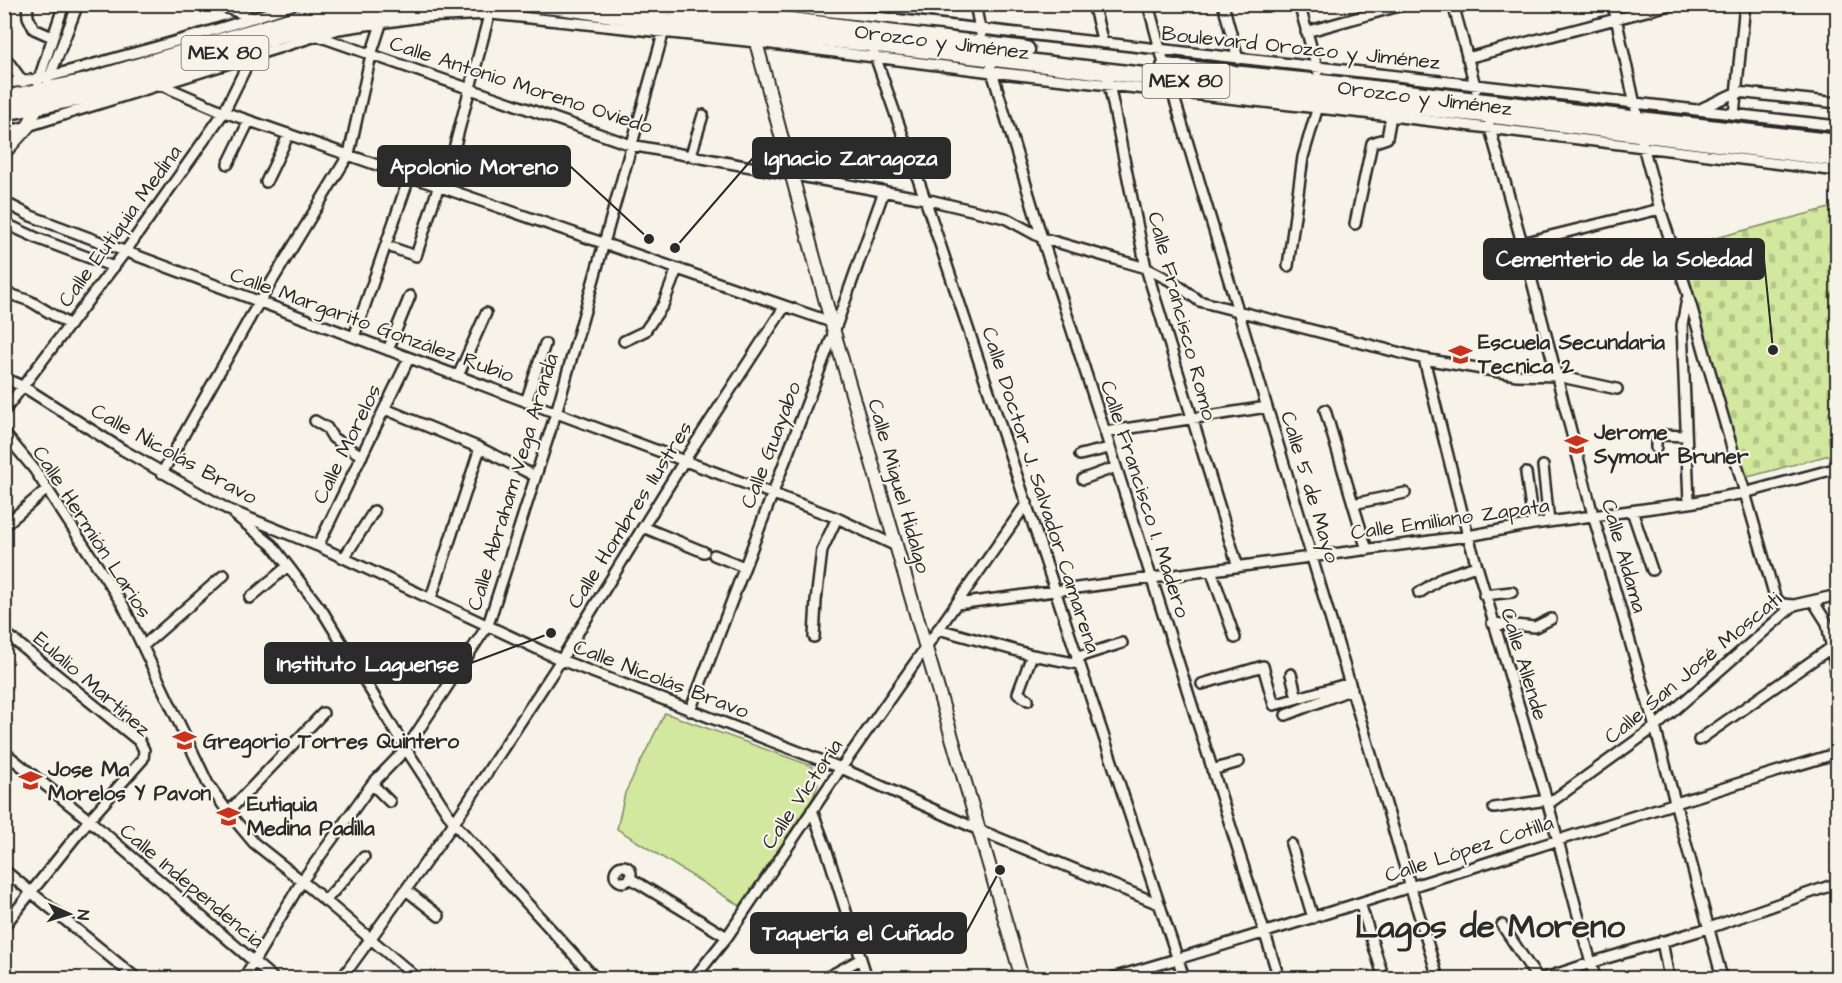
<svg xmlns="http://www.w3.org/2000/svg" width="1842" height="983" viewBox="0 0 1842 983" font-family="'Architects Daughter',sans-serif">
	<defs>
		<pattern id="cemetery-stones" width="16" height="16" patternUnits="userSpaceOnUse" patternTransform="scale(1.5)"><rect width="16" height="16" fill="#d1e89e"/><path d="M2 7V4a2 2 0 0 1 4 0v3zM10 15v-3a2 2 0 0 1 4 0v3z" fill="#b4c788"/></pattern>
	</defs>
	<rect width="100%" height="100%" fill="#f7f3e8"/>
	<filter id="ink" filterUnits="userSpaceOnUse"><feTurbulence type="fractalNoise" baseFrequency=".0167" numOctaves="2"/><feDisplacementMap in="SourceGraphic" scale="12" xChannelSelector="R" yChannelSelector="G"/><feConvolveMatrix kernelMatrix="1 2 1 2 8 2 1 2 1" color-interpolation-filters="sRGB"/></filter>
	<g filter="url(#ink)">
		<path fill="#d1e89e" stroke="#7e8a64" stroke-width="1.5" d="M665,713L812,766L818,784L813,798L740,906L617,829L625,793Z"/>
		<path fill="url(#cemetery-stones)" stroke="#7e8a64" stroke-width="1.5" d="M1837,206V453L1744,478L1681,247Z"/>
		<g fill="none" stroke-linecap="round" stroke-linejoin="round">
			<defs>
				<path id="street" d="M27,4L28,17L34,29L52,37
					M216,4L254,18
					M761,4L1838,126
					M975,4L981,34
					M1093,4L1103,43
					M1148,4L1166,71
					M1223,4L1238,59
					M1299,4L1318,71
					M1453,4L1476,89
					M1613,4L1639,123
					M1306,32L1406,4
					M318,36L631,145L925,199L1005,218L1042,238L1146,268L1175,283L1199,301L1424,359L1517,375L1557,376L1617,389
					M874,53L925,199L1184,978
					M4,56L23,82
					M1467,58L1673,4
					M991,68L1042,238L1105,432L1279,978
					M1108,79L1146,268L1238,567
					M48,81L78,4
					M38,82L64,4
					M4,83C42,81 79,68 116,58C176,42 236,24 295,4
					M159,84L224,112L831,322
					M1171,87L1438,978
					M1698,110L1737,92L1838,103
					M1734,115L1745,4
					M1489,125L1522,243L1593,515L1655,727L1722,978
					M4,129H18L339,29L421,17L491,14L756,42L992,72L1391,116L1838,171
					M1642,142L1660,209L1688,295L1775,597L1782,604L1794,605
					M691,155L703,115
					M228,164L249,121
					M266,182L289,134
					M444,187L492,4
					M4,202L31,216L837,518L896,546
					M4,223L39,239L114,267
					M1355,224L1372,143L1387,138L1391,116
					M1522,243L1660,209
					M393,248L416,256L439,185
					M1288,266L1303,157L1319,103
					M4,292L30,301L70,325
					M1687,299L1682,325L1689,503
					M354,337L410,175
					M624,341L645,331L663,305L677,269
					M388,350L410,296
					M1424,359L1468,536L1547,800L1595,978
					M458,376L486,313
					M4,378L24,387L123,450L229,510L318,546L561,660L841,768L979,830L1159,904
					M526,402L545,344
					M385,409L480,448L535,476
					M1325,410L1367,550
					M4,411L125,252L224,112L252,55
					M315,421L327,428L333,438L362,456
					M1105,432L1267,407
					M4,433L34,469L123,605L208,784L228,812L254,843L302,881L417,978
					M1656,448V438L1660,435L1686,436
					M1080,455L1109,448
					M1543,466L1549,522
					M162,473L251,316L349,154L371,55L383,18
					M1526,473L1533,524
					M1083,479L1116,467
					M1353,504L1405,493
					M1632,511L1652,570
					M235,515L272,545L323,612L406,749L454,823L595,978
					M4,526L47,489
					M643,527L704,552
					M318,546L409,358
					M714,555L744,567
					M344,558L374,511
					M1211,570L1235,638
					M1419,593L1443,577L1476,566
					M1484,595L1512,592
					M250,598L288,566
					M431,598L480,448
					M1813,601L1827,623L1838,682
					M957,604L1468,536L1533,524L1689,503L1744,493L1838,468
					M1492,623L1535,627L1551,619
					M938,629L1032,655L1079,664
					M4,632L140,742L144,750L143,759L89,820L4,926
					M814,637L816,601L822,550L837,518
					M143,646L224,575
					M1078,657L1122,643
					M1291,674L1297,698
					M1202,684L1263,666L1274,705L1350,683
					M1028,700L1018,693L1032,655
					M690,711L834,332L884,191
					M1286,715L1352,689
					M1699,740L1832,647
					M4,752L89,820L273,978
					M1212,770L1239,762
					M372,784L390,802
					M1548,804L1655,727L1794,605L1838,595
					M1494,808L1547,800
					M812,810L826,848L867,978
					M228,812L323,713
					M1291,844L1313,918
					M615 874a8 8 0 1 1 16 0a8 8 0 1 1-16 0Z
					M4,870L136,978
					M630,878L727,937
					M406,890L439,916
					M325,901L364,857
					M1360,903L1381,969
					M1502,925L1537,978
					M1662,941L1669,978
					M244,978L302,881L372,784L406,749L488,625L556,413L665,27
					M342,978L454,823L561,660L684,461L785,306
					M694,978L727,937L841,768L1027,503
					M826,978L861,959
					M1112,978C1355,908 1595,826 1838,753
					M1545,978L1600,960L1709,928L1838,883"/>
				<path id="secondary" d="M742,4L753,31L834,332L1022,978
					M4,153L29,125L39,101"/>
				<path id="highway" d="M533,4L566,7L666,22L869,43L1320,97L1485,114L1838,158
					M653,4L1026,50
					M1165,67L1321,83L1838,143
					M4,99L87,82L329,9L353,4
					M4,112L91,95L281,34L337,20L386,10L447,4"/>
			</defs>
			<use href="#street" stroke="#2b2b2b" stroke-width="14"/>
			<use href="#secondary" stroke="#2b2b2b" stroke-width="16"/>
			<use href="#highway" stroke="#2b2b2b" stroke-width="21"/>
			<use href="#street" stroke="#f7f3e8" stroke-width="9"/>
			<use href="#secondary" stroke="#f7f3e8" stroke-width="12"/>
			<use href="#highway" stroke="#f7f3e8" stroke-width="16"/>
		</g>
	</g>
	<defs>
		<symbol id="school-bare" viewBox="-9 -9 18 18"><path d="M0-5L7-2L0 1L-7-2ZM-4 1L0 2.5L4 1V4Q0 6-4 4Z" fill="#c8321e" stroke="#f7f3e8" stroke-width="2.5" paint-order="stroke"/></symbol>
	</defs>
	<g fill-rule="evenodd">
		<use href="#school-bare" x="1444" y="338" width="33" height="33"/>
		<use href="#school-bare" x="1560" y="428" width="33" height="33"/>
		<use href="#school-bare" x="168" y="724" width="33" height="33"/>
		<use href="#school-bare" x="14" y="764" width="33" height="33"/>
		<use href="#school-bare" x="212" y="800" width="33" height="33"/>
	</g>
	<g text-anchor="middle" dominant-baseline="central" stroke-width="4.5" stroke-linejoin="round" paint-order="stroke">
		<g fill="#f7f3e8" stroke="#686764" stroke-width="1.5">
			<rect x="181.5" y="36" width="87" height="34" rx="4.5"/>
			<rect x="1142.5" y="64" width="87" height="34" rx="4.5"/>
		</g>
		<g font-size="20" font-weight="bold" fill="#2b2b2b">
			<text x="225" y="53">MEX 80</text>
			<text x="1186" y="81">MEX 80</text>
		</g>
		<g font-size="21" fill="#2b2b2b" stroke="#f7f3e8">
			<text transform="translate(942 42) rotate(7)">Orozco y Jiménez</text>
			<text transform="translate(1301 48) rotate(6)">Boulevard Orozco y Jiménez</text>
			<text transform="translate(521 85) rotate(18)">Calle Antonio Moreno Oviedo</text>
			<text transform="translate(1425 98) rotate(7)">Orozco y Jiménez</text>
			<text transform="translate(120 226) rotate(-54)">Calle Eutiquia Medina</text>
			<text transform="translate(1182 316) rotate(75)">Calle Francisco Romo</text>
			<text transform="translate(372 325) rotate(20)">Calle Margarito González Rubio</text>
			<text transform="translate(347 444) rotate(-64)">Calle Morelos</text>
			<text transform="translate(771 445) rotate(-69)">Calle Guayabo</text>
			<text transform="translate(174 454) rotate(29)">Calle Nicolás Bravo</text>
			<text transform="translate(513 482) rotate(-73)">Calle Abraham Vega Aranda</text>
			<text transform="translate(899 486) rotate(74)">Calle Miguel Hidalgo</text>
			<text transform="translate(1310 487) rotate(73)">Calle 5 de Mayo</text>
			<text transform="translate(1041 490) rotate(72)">Calle Doctor J. Salvador Camarena</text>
			<text transform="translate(1145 499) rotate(72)">Calle Francisco I. Madero</text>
			<text transform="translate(630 515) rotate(-58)">Calle Hombres Ilustres</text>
			<text transform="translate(1450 519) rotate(-8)">Calle Emiliano Zapata</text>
			<text transform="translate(92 532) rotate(57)">Calle Hermión Larios</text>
			<text transform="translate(1624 556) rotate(74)">Calle Aldama</text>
			<text transform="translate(1524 664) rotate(73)">Calle Allende</text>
			<text transform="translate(1693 668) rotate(-40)">Calle San José Moscati</text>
			<text transform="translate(661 679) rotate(21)">Calle Nicolás Bravo</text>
			<text transform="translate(92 684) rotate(41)">Eulalio Martínez</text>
			<text transform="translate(802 794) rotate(-56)">Calle Victoria</text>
			<text transform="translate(1469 849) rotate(-18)">Calle López Cotilla</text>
			<text transform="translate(192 886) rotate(40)">Calle Independencia</text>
		</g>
		<g font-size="21" font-weight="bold" fill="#2b2b2b" stroke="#f7f3e8" text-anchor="start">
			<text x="1478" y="342">Escuela Secundaria<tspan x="1478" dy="24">Tecnica 2</tspan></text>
			<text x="1594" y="432">Jerome<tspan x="1594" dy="24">Symour Bruner</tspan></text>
			<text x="203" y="741">Gregorio Torres Quintero</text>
			<text x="48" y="769">Jose Ma<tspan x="48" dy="24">Morelos Y Pavon</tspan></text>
			<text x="247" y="804">Eutiquia<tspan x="247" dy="24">Medina Padilla</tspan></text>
		</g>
		<g font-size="33" font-weight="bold" fill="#2b2b2b" stroke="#f7f3e8">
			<text x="1490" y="927">Lagos de Moreno</text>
		</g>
	</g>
	<path fill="none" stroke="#2b2b2b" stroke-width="2" d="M675 248L753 158M649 239L570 166M1773 350L1764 259M551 633L471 663M1000 870L966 933"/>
	<g fill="#2b2b2b" stroke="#f7f3e8" stroke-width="2">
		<circle cx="675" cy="248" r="6"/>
		<circle cx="649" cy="239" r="6"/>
		<circle cx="1773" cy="350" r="6"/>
		<circle cx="551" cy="633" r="6"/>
		<circle cx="1000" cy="870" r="6"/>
	</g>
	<g fill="#2b2b2b" stroke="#2b2b2b" stroke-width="2">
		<rect x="753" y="138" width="197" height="40" rx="6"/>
		<rect x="378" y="146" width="192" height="40" rx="6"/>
		<rect x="1484" y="239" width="280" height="40" rx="6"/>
		<rect x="265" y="643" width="206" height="40" rx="6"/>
		<rect x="751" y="913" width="215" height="40" rx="6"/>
	</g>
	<g font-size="22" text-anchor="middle" font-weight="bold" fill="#fff">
		<text x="851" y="165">Ignacio Zaragoza</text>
		<text x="474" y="174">Apolonio Moreno</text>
		<text x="1624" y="266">Cementerio de la Soledad</text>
		<text x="368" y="671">Instituto Laguense</text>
		<text x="858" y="940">Taquería el Cuñado</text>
	</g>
	<rect width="1842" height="983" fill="none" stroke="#f7f3e8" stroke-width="24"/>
	<rect x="12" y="12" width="1818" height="959" fill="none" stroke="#2b2b2b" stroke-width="2" filter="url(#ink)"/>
	<g transform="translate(69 914) rotate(94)" stroke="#f7f3e8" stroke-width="4.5" paint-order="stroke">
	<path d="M0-4.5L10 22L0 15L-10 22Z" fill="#2b2b2b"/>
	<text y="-9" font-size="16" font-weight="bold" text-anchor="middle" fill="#2b2b2b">N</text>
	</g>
</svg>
